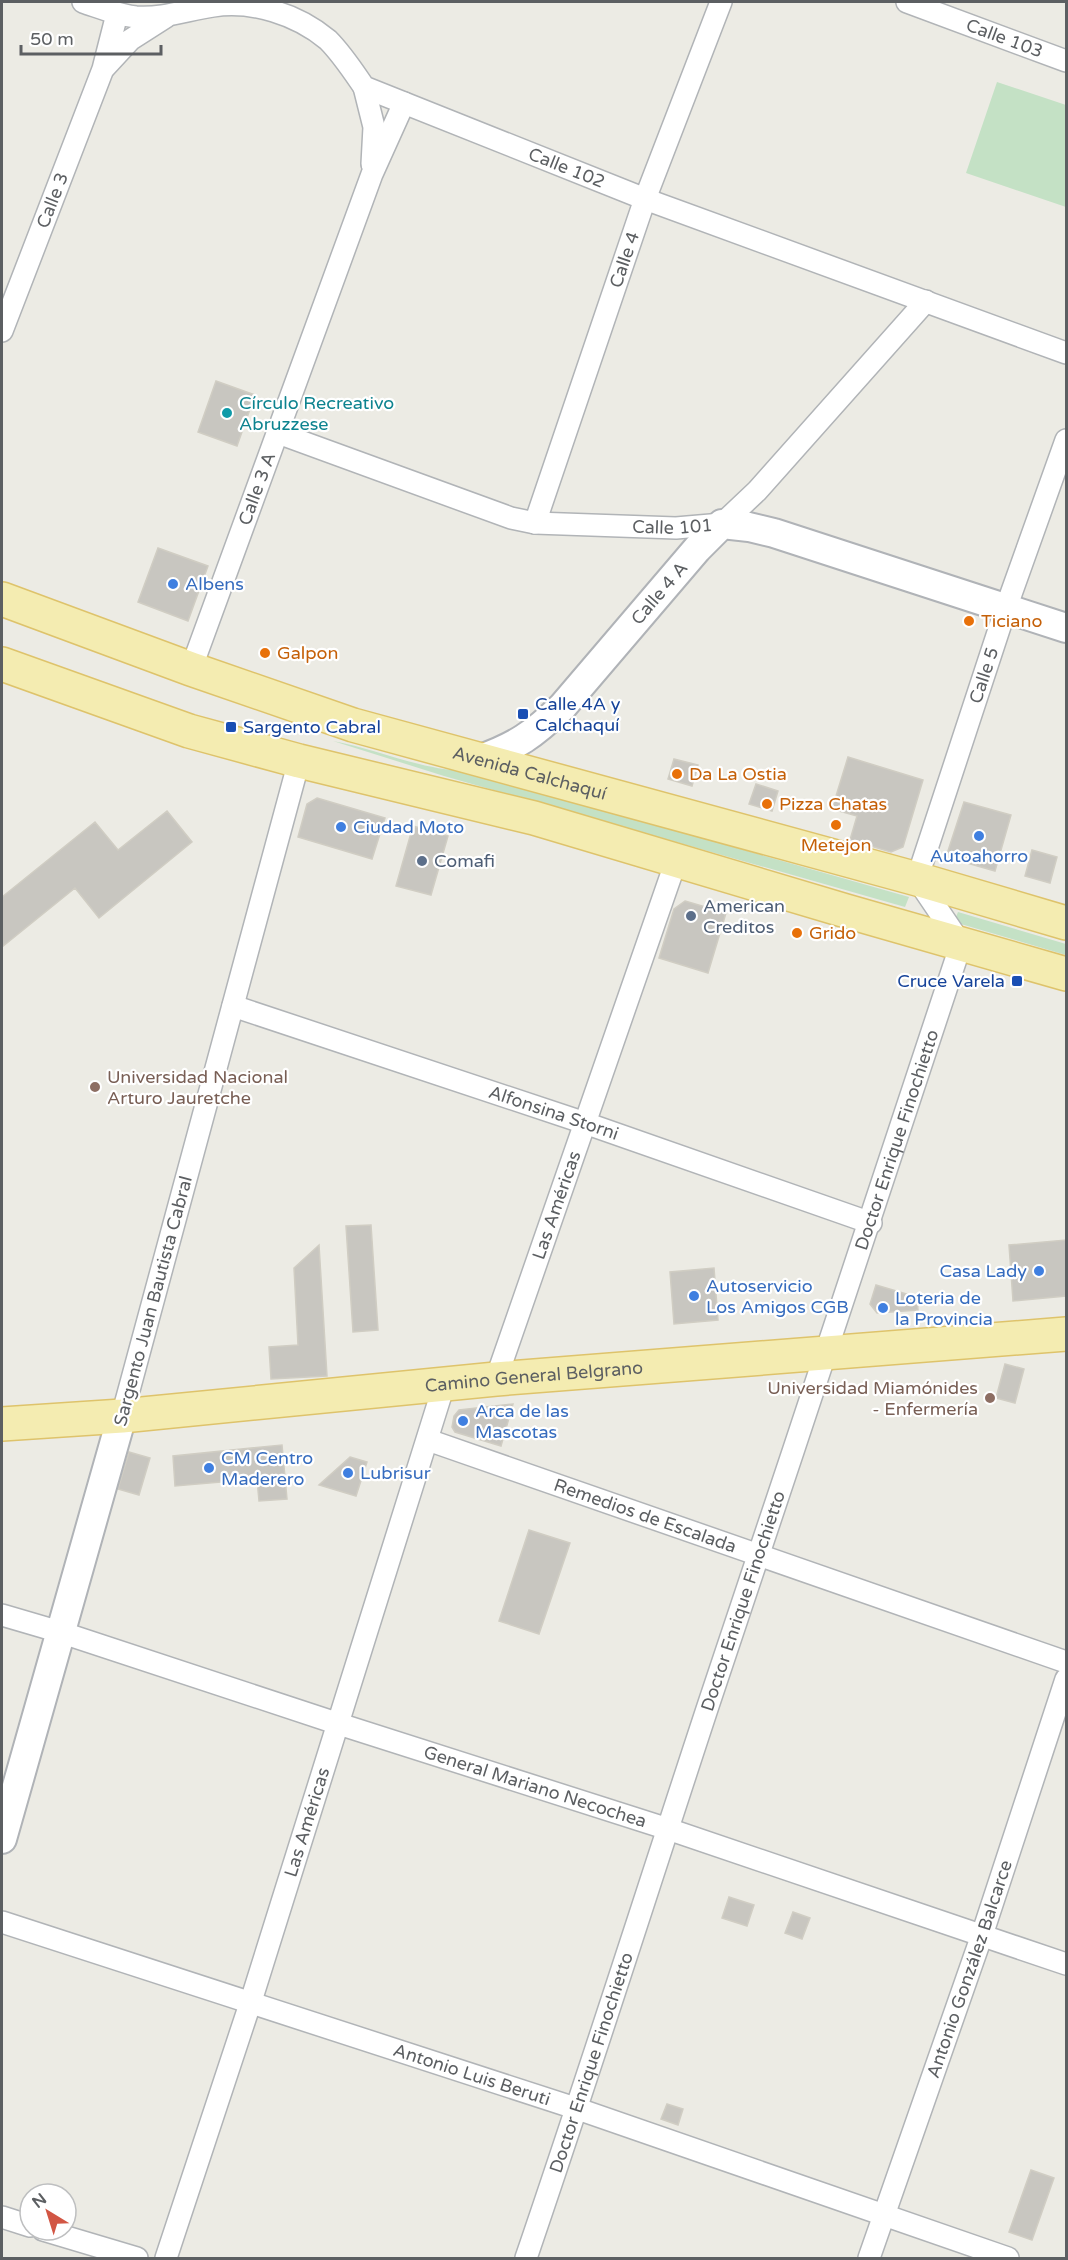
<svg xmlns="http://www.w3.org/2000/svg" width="1068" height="2260" viewBox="0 0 1068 2260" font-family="'Varela Round',sans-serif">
	<rect width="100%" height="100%" fill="#ecebe4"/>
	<path fill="#c4e1c5" d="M997,82L1066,105V207L966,173Z
		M333,741C377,749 421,770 466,771L909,897L905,907L444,776Z
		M958,912L1066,944V955L954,922Z"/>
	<path fill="#c8c6c0" stroke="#d0cdc3" stroke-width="1.5" d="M216,381L255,395L237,446L198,432Z
		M158,548L208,566L188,621L138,602Z
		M848,757L923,780L903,847L891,852L850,840L857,816L832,809Z
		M674,759L698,765L692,786L668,779Z
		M756,784L778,791L772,811L749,804Z
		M317,798L385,818L372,859L298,837L307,804Z
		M964,802L1011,815L995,871L946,857Z
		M167,811L192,842L99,918L75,888L2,947V897L95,822L118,850Z
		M413,826L448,836L431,895L396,886Z
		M1032,850L1057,857L1050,883L1025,876Z
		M685,901L726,913L708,973L659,958L674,909Z
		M371,1225L378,1330L353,1332L346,1226Z
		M1066,1240V1296L1013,1301L1009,1245Z
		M319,1245L327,1376L271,1379L269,1347L298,1345L294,1268Z
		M714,1268L718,1320L674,1324L670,1272Z
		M876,1285L917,1297L918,1310L877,1313L870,1304Z
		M1005,1364L1024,1369L1015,1403L996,1398Z
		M513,1404L501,1446L455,1432L452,1427L454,1416L459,1410Z
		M282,1445L287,1499L259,1501L257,1479L175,1486L173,1456Z
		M129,1452L150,1458L139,1495L118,1489Z
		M350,1457L367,1462L356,1496L319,1485Z
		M529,1530L570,1543L539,1634L499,1621Z
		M729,1897L754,1905L747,1926L722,1918Z
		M793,1912L810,1918L802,1939L785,1933Z
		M667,2104L683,2109L678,2125L661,2119Z
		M1031,2170L1054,2178L1032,2240L1009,2232Z"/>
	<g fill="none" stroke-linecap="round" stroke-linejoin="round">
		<defs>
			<g id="street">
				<path id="s1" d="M83,2C101,8 117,15 136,17C162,19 187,10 213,6C252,0 297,14 328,40C342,54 353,71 364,87L645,199L1066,353"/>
				<path id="s2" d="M907,2L1066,61"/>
				<path d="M105,67L130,40L166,17"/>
				<path d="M364,87L374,127L372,164"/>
				<path id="s3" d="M2,331L103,69L117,14"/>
				<path id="s4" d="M278,433L511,518L535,523L676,528L722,524L757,491L926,301"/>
				<path id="s5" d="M535,523L645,199L721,2"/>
				<path id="s6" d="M191,669L372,174L404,103"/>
				<path id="s7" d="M233,1006L585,1123L871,1223"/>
				<path id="s8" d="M496,1379L676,861"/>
				<path d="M122,1416L299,761"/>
				<path id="s9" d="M428,1440L1066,1662"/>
				<path id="s10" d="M2,1615L60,1632L339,1724L668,1829L1066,1964"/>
				<path id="s11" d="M2,1922L578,2109L1008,2258"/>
				<path d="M2,2217L30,2226"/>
				<path d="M43,2230L137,2258"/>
				<path id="s12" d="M166,2258L251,2001L444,1385"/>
				<path id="s13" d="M526,2258C589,2074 648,1888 709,1703C793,1450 879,1198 961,944L917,879L1006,608L1066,440"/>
				<path id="s14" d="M869,2258L982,1935L1066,1679"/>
			</g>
			<g id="secondary">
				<path id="s15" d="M478,760C517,746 533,735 563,706L697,549L722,524L749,527L774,533L1066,628"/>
				<path d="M2,1839L122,1416"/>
			</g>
			<g id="primary">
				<path id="s16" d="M2,599L191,669L353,725L917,879L1066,923"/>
				<path d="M2,664L189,731L299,761L534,818L846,911L1066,974"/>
				<path id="s17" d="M2,1424L122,1416L496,1379L1066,1334"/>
			</g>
		</defs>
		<use href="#street" stroke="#b1b4b7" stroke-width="24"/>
		<use href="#secondary" stroke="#b0b3b7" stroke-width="32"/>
		<use href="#primary" stroke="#dec36b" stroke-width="36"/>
		<use href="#street" stroke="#fff" stroke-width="21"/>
		<use href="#secondary" stroke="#fff" stroke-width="28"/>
		<use href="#primary" stroke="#f4ecb1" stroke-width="33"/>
	</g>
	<circle fill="#0f9aa8" stroke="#fff" stroke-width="2" cx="227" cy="413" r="6"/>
	<g fill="#3f7fe0" stroke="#fff" stroke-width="2">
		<circle cx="173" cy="584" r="6"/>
		<circle cx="341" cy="827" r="6"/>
		<circle cx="979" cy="836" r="6"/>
		<circle cx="1039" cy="1271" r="6"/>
		<circle cx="694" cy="1296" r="6"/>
		<circle cx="883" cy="1308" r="6"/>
		<circle cx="463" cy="1421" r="6"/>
		<circle cx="209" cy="1468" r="6"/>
		<circle cx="348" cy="1473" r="6"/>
	</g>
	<g fill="#e8710a" stroke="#fff" stroke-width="2">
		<circle cx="969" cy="621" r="6"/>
		<circle cx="265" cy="653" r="6"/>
		<circle cx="677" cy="774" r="6"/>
		<circle cx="767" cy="804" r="6"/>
		<circle cx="836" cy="825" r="6"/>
		<circle cx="797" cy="933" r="6"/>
	</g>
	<g fill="#1a4fb4" stroke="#fff" stroke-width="2">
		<rect x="517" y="708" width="12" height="12" rx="3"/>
		<rect x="225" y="721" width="12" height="12" rx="3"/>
		<rect x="1011" y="975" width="12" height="12" rx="3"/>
	</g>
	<g fill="#5c6f8a" stroke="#fff" stroke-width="2">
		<circle cx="422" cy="861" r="6"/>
		<circle cx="691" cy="916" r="6"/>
	</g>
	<g fill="#8d6e63" stroke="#fff" stroke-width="2">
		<circle cx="95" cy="1087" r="6"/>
		<circle cx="990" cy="1398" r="6"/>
	</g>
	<g text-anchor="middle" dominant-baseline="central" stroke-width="4.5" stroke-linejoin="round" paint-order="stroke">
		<g font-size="18" fill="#5c5f62" stroke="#fff">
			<text stroke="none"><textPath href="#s2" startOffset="104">Calle 103</textPath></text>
			<text stroke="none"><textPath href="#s1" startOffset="534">Calle 102</textPath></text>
			<text stroke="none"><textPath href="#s3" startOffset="140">Calle 3</textPath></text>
			<text stroke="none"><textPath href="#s5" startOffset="278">Calle 4</textPath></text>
			<text stroke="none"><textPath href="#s6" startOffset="192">Calle 3 A</textPath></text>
			<text stroke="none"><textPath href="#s4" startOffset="410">Calle 101</textPath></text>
			<text stroke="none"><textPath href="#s15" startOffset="250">Calle 4 A</textPath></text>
			<text stroke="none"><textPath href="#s13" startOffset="1677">Calle 5</textPath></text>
			<text stroke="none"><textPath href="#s16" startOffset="556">Avenida Calchaquí</textPath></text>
			<text stroke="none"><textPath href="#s7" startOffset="338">Alfonsina Storni</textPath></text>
			<text stroke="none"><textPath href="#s13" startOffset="1178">Doctor Enrique Finochietto</textPath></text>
			<text stroke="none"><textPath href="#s8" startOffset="184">Las Américas</textPath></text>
			<text transform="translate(153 1301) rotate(-75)">Sargento Juan Bautista Cabral</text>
			<text stroke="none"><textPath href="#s17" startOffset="534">Camino General Belgrano</textPath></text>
			<text stroke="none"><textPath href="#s9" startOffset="230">Remedios de Escalada</textPath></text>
			<text stroke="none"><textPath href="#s13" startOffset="692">Doctor Enrique Finochietto</textPath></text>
			<text stroke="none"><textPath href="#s10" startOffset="560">General Mariano Necochea</textPath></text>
			<text stroke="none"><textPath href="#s12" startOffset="458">Las Américas</textPath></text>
			<text stroke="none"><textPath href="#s14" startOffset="306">Antonio González Balcarce</textPath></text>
			<text stroke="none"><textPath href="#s13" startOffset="206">Doctor Enrique Finochietto</textPath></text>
			<text stroke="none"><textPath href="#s11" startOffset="494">Antonio Luis Beruti</textPath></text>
		</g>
		<g font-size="18" fill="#0d838f" stroke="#fff" text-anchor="start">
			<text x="239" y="403">Círculo Recreativo<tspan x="239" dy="21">Abruzzese</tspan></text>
		</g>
		<g font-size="18" fill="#366cbe" stroke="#fff" text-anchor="start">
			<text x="185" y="584">Albens</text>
			<text x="353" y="827">Ciudad Moto</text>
			<text x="979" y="856" text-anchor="middle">Autoahorro</text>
			<text x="1027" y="1271" text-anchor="end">Casa Lady</text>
			<text x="706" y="1286">Autoservicio<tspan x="706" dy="21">Los Amigos CGB</tspan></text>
			<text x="895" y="1298">Loteria de<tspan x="895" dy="21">la Provincia</tspan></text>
			<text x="475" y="1411">Arca de las<tspan x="475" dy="21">Mascotas</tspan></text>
			<text x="221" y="1458">CM Centro<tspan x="221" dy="21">Maderero</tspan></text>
			<text x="360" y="1473">Lubrisur</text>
		</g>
		<g font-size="18" fill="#c56008" stroke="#fff" text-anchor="start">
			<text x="981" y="621">Ticiano</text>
			<text x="277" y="653">Galpon</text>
			<text x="689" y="774">Da La Ostia</text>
			<text x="779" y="804">Pizza Chatas</text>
			<text x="836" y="845" text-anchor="middle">Metejon</text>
			<text x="809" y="933">Grido</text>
		</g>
		<g font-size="18" fill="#164399" stroke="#fff" text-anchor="start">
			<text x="535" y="704">Calle 4A y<tspan x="535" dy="21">Calchaquí</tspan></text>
			<text x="243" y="727">Sargento Cabral</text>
			<text x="1005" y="981" text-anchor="end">Cruce Varela</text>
		</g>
		<g font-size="18" fill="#4e5e75" stroke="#fff" text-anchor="start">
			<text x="434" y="861">Comafi</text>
			<text x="703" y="906">American<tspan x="703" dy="21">Creditos</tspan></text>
		</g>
		<g font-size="18" fill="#785e54" stroke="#fff" text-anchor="start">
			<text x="107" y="1077">Universidad Nacional<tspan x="107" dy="21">Arturo Jauretche</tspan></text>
			<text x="978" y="1388" text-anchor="end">Universidad Miamónides<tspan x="978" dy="21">- Enfermería</tspan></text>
		</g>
	</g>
	<rect width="1068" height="2260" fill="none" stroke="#5c5f62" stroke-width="6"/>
	<g transform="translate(48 2212) rotate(322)"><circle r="28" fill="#ffffff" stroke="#bebfc0" stroke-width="1.5"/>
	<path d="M0-4.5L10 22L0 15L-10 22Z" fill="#d25644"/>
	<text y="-9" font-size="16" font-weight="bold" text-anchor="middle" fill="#5c5f62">N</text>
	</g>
	<path d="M21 45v9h140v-9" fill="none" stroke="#5c5f62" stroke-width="3"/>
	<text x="30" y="45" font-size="18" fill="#5c5f62" stroke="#ffffff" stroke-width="4.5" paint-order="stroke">50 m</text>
</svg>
